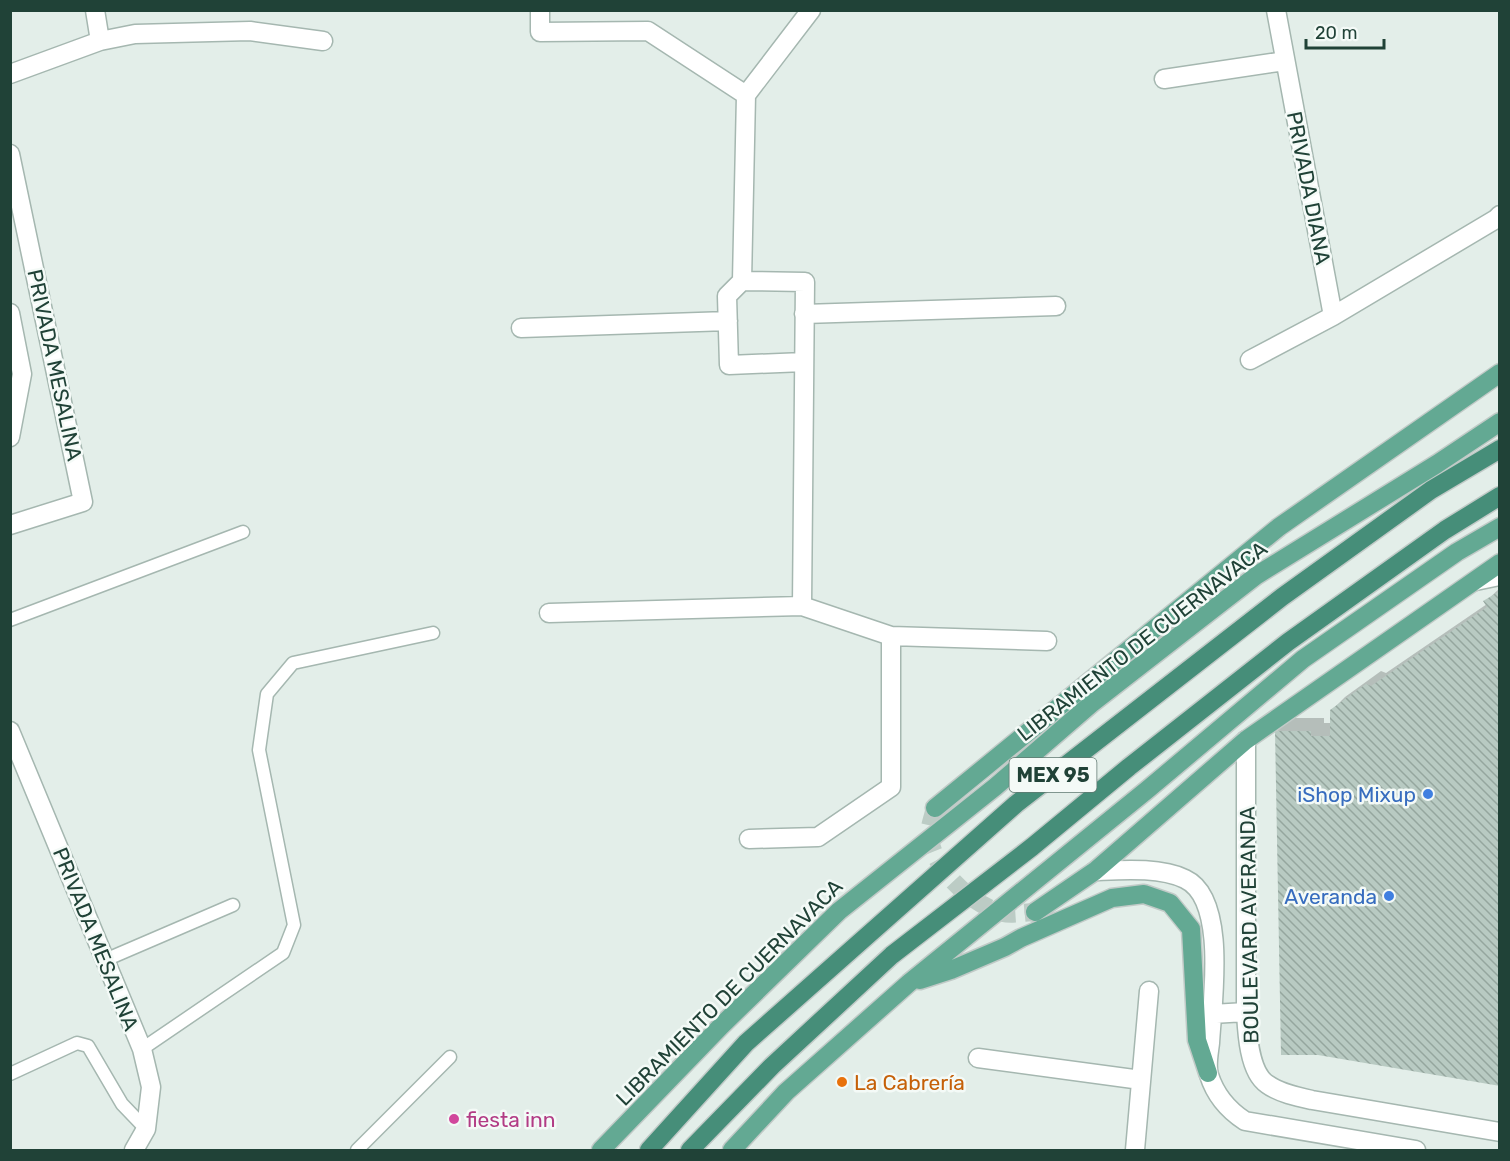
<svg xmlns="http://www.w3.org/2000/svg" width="1510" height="1161" viewBox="0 0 1510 1161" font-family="Rubik,sans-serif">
	<defs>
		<pattern id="building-back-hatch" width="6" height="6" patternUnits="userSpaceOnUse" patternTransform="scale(1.5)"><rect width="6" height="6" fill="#b8cac2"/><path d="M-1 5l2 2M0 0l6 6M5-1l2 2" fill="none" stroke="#95a69e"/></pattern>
	</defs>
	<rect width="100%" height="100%" fill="#e3eee9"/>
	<path fill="#0003" d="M1500,588V1084L1277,731L1290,718H1324V723H1331V711L1345,697L1381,671L1386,673L1487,604L1485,602Z"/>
	<path fill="url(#building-back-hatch)" d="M1500,591V1086L1318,1055H1281L1275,731H1311V736H1330V710L1366,684L1371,686L1487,607L1483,601Z"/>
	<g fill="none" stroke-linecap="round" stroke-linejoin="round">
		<path stroke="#bcccc5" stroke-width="18" stroke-dasharray="18 9" stroke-linecap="butt" d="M935,808C933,816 929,827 929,835C933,869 971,905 1003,913C1012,915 1025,912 1035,912"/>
		<defs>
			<path id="service" d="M1476,584L1500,579
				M10,620L243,532
				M105,960L233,905
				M142,1049L283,953L294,925L259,750L267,694L293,663L433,633
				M10,1074L77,1043L88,1046L122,1104L146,1129
				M357,1150L450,1057"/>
			<path id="minor" d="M95,10L100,41
				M540,10V32L648,31L746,95
				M1276,10L1333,316
				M10,74L100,41L135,34L250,31L323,41
				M1164,79L1285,61
				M746,95L742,281L727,296L729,365L804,362
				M746,95L811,10
				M10,154L83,502L10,525
				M742,281L805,282L802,606
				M10,313L22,374L10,437
				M804,314L1056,306
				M521,328L728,321
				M1250,360L1333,316L1496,219L1500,215
				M549,613L802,606L891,636L1047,641
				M10,731L142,1049L151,1087L146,1129L134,1150
				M749,839L818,837L891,787V636
				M978,1058L1141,1080
				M1135,1150L1149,991"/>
			<path id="tertiary" d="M1246,740V1012C1247,1032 1249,1072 1267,1084C1279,1093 1298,1097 1312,1100L1500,1132
				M1095,871C1122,870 1160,867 1185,879C1228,899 1212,1004 1210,1043C1209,1052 1206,1066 1209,1075C1215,1094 1228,1110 1245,1121L1416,1150
				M1212,1014L1246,1012"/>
			<path id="primary" d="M935,808L1279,527L1500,373
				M1035,912L1095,871L1246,740L1500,563
				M920,980L951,970L1005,947L1021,938L1112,898L1144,894L1170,903L1191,929L1197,1040L1208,1073
				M601,1150L722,1025L839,911L995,787L1091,704L1257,575L1437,464L1500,422
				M732,1150L786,1092L909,983L1147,790L1303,659L1457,552L1500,527"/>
			<path id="trunk" d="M649,1150L746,1043L1016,804L1282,597L1431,490L1500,449
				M690,1150L772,1066L892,955L1032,847L1129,767L1288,642L1445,530L1500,496"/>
		</defs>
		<use href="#service" stroke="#a5b7b0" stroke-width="15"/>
		<use href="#minor" stroke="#a5b7b0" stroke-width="21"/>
		<use href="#tertiary" stroke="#a5b7b0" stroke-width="21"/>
		<use href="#primary" stroke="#c1cac7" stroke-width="21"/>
		<use href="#trunk" stroke="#c1cac7" stroke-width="21"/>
		<use href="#service" stroke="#fff" stroke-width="12"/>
		<use href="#minor" stroke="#fff" stroke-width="18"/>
		<use href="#tertiary" stroke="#fff" stroke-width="18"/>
		<use href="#primary" stroke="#63a993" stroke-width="18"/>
		<use href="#trunk" stroke="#468e79" stroke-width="18"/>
	</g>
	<g fill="#3f7fe0" stroke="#f4faf7" stroke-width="2">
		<circle cx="1428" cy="794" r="6"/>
		<circle cx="1389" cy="896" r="6"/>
	</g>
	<circle fill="#e8710a" stroke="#f4faf7" stroke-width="2" cx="842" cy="1082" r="6"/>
	<circle fill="#d1479c" stroke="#f4faf7" stroke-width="2" cx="454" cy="1119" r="6"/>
	<g text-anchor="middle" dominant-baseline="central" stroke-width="5" stroke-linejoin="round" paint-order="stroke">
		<rect fill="#f4faf7" stroke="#607971" stroke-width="1.5" x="1009.5" y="758" width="87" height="34" rx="4.5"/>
		<g font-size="20" font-weight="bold" fill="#204237">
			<text x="1053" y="775">MEX 95</text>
		</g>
		<g font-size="21" fill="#204237" stroke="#f4faf7">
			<text transform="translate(1309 188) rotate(79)">PRIVADA DIANA</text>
			<text transform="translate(55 365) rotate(78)">PRIVADA MESALINA</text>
			<text transform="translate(1142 641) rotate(-38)">LIBRAMIENTO DE CUERNAVACA</text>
			<text transform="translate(1249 925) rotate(-91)">BOULEVARD AVERANDA</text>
			<text transform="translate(96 939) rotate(68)">PRIVADA MESALINA</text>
			<text transform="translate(729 992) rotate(-45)">LIBRAMIENTO DE CUERNAVACA</text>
		</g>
		<g font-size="21" fill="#366cbe" stroke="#f4faf7" text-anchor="end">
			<text x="1416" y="794">iShop Mixup</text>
			<text x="1377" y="896">Averanda</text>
		</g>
		<g font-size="21" fill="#c56008" stroke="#f4faf7" text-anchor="start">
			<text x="854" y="1082">La Cabrería</text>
		</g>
		<g font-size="21" fill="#b23c85" stroke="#f4faf7" text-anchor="start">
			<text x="466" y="1119">fiesta inn</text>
		</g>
	</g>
	<rect width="1510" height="1161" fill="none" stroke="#204237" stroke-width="24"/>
	<path d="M1306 39v9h78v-9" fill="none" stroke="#204237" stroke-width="3"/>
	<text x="1315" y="39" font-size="18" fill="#204237" stroke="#f4faf7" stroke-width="4.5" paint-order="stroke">20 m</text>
</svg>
